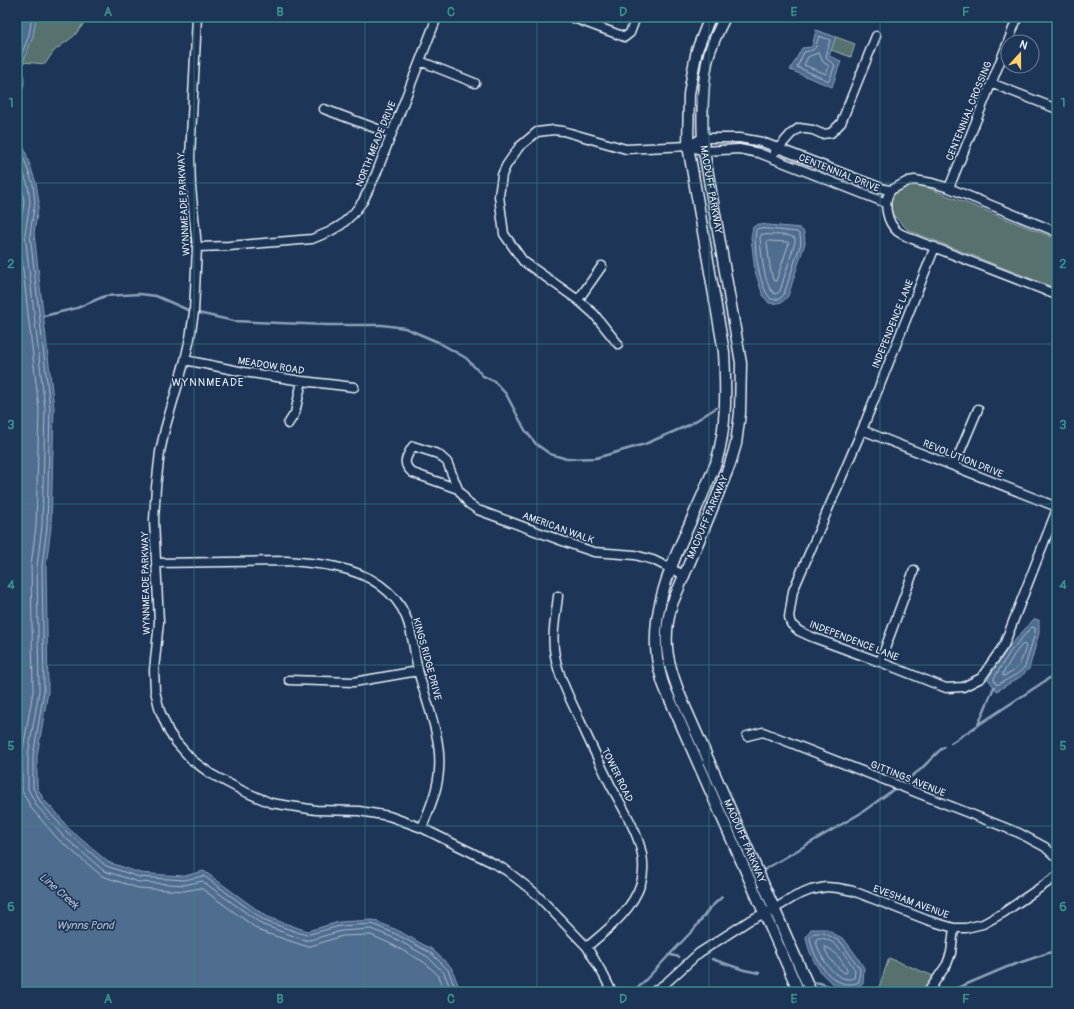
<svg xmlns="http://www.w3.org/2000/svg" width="1074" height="1009" viewBox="0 0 1074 1009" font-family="Pangolin,sans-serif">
	<rect width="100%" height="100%" fill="#1d3557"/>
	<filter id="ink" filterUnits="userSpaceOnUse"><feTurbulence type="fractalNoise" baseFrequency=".025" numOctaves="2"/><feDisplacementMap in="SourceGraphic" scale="8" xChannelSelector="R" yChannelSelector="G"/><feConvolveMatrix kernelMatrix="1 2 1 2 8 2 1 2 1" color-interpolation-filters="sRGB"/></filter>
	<g filter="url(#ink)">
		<path fill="#57716e" stroke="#a0b1b3" d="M36,17H89L74,36L54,51L45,64L23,62L33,36Z
			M836,37L855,44L851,57L831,50Z
			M912,185H921L1057,239V289L908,230L892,214L890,199L899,188Z
			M889,958L936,977L926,992H882L878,990Z"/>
		<path fill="#506d8f" stroke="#8da2b9" d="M17,17H36L33,36L23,62L24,84L18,109L19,133L36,183L39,202L34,233L54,408L51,527L46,566L48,692L37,756V787L44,800L57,813L68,828L108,862L140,873L164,875L184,876L204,871L267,917L307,931L339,922L373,920L397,930L433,950L451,967L461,992H17Z
			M816,30L836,37L829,56L841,61L832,87L790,70L802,48L812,47Z
			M758,224L800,228L804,232L805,243L788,296C783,303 778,304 769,303L763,296L755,271L751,237L753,227Z
			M1034,619L1039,620V633L1029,669L1020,677L997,691L988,679L1007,649Z
			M811,929H825L844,939L856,955L864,968L863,984C859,986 855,988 851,988C826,990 809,958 806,937Z"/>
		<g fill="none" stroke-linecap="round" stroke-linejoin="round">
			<path stroke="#abbcce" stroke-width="1" d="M819,36L830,40L826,57L827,59L835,65L829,81L797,67L804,52C819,49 814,49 819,36Z
				M819,53L823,62L829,66L826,74L804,65L808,57Z
				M17,96L20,83L19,61L29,35L32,17
				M17,140L33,184L35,202L30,234L50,408L47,527L42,566L44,691L33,756V788L41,803L66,831L106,866L139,877L184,880L204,876L265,921L306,935L340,926L372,924L396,934L431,953L448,970L457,992
				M17,155L28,186L30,202L25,234L45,409L42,526L37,566L39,691L28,755V789L37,806L62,835L104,871L139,882L184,885L202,881L263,925L305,940H310L341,931L371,929L394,938L428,957L444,973L452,992
				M17,173L22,187L24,202L19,235L39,409L36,526L31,565L33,691L22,755V791L32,809L58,839L102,876L138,888L184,891L201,888L260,931L305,946H311L342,936L371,935L391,944L424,962L439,976L445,992
				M759,228L797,232L800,235L801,243L784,294C781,299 777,300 771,299C759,287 753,246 756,230Z
				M762,234C772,236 787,233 795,238V242L780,291L776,294C764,291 761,249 760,238Z
				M769,241L787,242L789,243L776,281L773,280L770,267L767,243Z
				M1032,627L1035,628V633L1025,667L1017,674L997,685L994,680V678L1010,652Z
				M1022,645L1024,644L1026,646C1022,660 1019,672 1003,676V673L1014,655Z
				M814,933H824L841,942L860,969L859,982C834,993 813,959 810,938Z
				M818,938C835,937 847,957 855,970L854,978C836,985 817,954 816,940Z
				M826,947C836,951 842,961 847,970V972L845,973C837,968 828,958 825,949Z"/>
			<path stroke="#8da2b9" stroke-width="2.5" d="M198,313L234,321L327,325H382L405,328L438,342L466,358L483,376L494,381L506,394L525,430L536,444L550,454L567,459L596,458L645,444L689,425L716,408
				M44,316L77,308L105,296L140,294L156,296L188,310
				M978,725L994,687
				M951,743L1057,673
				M905,781L920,770L939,751L944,747
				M762,871L861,813L893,790
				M671,955L679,957
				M712,959L744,970L759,973
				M811,982L820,983L844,992
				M634,992L695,928L709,909L722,897
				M948,992L1007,967L1057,950"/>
			<defs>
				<path id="minor" d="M197,17L190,157L191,187L197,247L194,312L190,338L185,360L165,429L160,452L156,487L154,520L159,622L154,670L155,691L160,711L169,732L176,742L192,760L211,774L243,791L271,803L316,810L359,811L389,816L422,828L497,865L507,871L535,893L587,947L604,976L612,992
					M571,17L625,37L630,33L636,17
					M715,17L723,21
					M1008,42L1016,21
					M420,61L475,83
					M991,83L1057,109
					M324,109L391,134
					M688,146L702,138H740L762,142L884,189L891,190L908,181L915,180L932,183L949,188L1057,232
					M775,152L791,134L799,128L813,130L822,134L831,133L841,123L876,36
					M949,188L1008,42
					M891,190C882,202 887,223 898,232C901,234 906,236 910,238L1057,295
					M197,247L229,246L312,239L329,232L341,225L353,214L363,201L376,174L437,17
					M935,247L862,430L793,591L789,617L791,624L799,631L812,637L880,662L946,688L963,687L981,678L1004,645L1057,509
					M578,300L602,266
					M618,344L594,314L578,300L523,261L504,234L499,196L502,175L506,166L519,147L537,132L554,130L563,131L626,149L688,146L704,151L739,149L759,153L886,203
					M185,360L244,372L302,381L354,387
					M288,424L295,413L302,381
					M862,430L1057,507
					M954,466L978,409
					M458,489L413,473C401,464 406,457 413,446L438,454L447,462L458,489L469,504L478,510L579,547L594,552L635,555L653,560L684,575
					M156,563L287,561C317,563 354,566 380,585C391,593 401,604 406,617C413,633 414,653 418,670C426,703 442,736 439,770C438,790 429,809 422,828
					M558,596C556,616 551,636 555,656C559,677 569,697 578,716C588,739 599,761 610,784C625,813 651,849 641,883C632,911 608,929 587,947
					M880,662L914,570
					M289,680L354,682L418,671
					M747,736L763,732L1019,833L1045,847L1057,858
					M653,992L666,983L699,953L750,920L774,909L796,896L811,890L826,887L838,888L853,891L927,920L954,928H966L983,924L1003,913L1057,876
					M928,992L947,964L951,953L954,928"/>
				<g id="tertiary">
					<path d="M710,17L697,50L693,70L689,94L688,146L724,352C726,389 727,426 716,463C712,473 707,484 703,494C679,550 642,613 661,676C663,686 668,695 672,704L799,992"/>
					<path id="s1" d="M725,17C719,29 713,41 709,54C702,79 701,125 704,151L741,363L740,413L736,444L730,464L708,519L672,604C661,642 668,665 682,700L811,992"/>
				</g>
			</defs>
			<use href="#minor" stroke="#e8f1f8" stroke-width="11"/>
			<use href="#tertiary" stroke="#e8f1f8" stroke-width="13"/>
			<use href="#minor" stroke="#1d3557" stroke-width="8"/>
			<use href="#tertiary" stroke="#1d3557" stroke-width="10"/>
		</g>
	</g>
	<path fill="none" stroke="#3a8f8a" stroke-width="1" stroke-opacity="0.55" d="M194,17V992M365,17V992M537,17V992M709,17V992M880,17V992M17,183H1057M17,344H1057M17,504H1057M17,665H1057M17,826H1057"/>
	<g text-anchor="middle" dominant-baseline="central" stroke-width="3.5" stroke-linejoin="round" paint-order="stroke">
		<g font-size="10" fill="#e8f1f8" stroke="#1d3557">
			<text transform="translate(969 111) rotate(-68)">CENTENNIAL CROSSING</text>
			<text transform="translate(376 144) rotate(-68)">NORTH MEADE DRIVE</text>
			<text transform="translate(839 173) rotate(22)">CENTENNIAL DRIVE</text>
			<text stroke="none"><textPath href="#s1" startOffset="177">MACDUFF PARKWAY</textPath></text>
			<text transform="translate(184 204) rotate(-93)">WYNNMEADE PARKWAY</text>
			<text transform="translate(893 324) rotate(-68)">INDEPENDENCE LANE</text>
			<text transform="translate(271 366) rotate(9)">MEADOW ROAD</text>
			<text transform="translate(963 459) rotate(22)">REVOLUTION DRIVE</text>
			<text transform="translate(708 517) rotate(-67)">MACDUFF PARKWAY</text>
			<text transform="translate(558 528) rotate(20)">AMERICAN WALK</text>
			<text transform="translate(146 583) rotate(-91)">WYNNMEADE PARKWAY</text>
			<text transform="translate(854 641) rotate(21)">INDEPENDENCE LANE</text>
			<text transform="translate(427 659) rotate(75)">KINGS RIDGE DRIVE</text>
			<text transform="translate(617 775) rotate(64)">TOWER ROAD</text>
			<text transform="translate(908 779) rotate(22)">GITTINGS AVENUE</text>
			<text stroke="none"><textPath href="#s1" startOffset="860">MACDUFF PARKWAY</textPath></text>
			<text transform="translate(911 902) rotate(20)">EVESHAM AVENUE</text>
		</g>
		<g font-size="11" letter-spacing="1" fill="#e8f1f8" stroke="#1d3557">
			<text x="208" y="382">WYNNMEADE</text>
		</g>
		<g font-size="11" font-style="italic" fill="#b3c3d3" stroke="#1d3557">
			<text transform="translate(59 891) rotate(41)">Line Creek</text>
			<text x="85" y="925">Wynns Pond</text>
		</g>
	</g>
	<rect width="1074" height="1009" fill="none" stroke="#1d3557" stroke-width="44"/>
	<g transform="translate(1020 54) rotate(21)"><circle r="19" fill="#1d3557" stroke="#6e8097"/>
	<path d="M0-3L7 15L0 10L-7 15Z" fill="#ffd166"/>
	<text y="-6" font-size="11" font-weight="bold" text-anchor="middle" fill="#e8f1f8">N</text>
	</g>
	<rect x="22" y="22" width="1030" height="965" fill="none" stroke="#3a8f8a" stroke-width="1.5"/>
	<g font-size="13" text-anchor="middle" font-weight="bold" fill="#3a8f8a">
		<text x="108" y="16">A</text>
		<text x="280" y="16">B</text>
		<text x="451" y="16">C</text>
		<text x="623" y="16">D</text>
		<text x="794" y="16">E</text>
		<text x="966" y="16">F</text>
		<text x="11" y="107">1</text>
		<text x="1063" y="107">1</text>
		<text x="11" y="268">2</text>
		<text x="1063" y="268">2</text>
		<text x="11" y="429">3</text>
		<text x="1063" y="429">3</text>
		<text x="11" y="589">4</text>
		<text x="1063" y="589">4</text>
		<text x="11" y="750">5</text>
		<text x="1063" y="750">5</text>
		<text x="11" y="911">6</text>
		<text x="1063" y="911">6</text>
		<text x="108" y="1003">A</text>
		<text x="280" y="1003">B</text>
		<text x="451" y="1003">C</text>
		<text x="623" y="1003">D</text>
		<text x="794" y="1003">E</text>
		<text x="966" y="1003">F</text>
	</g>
</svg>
